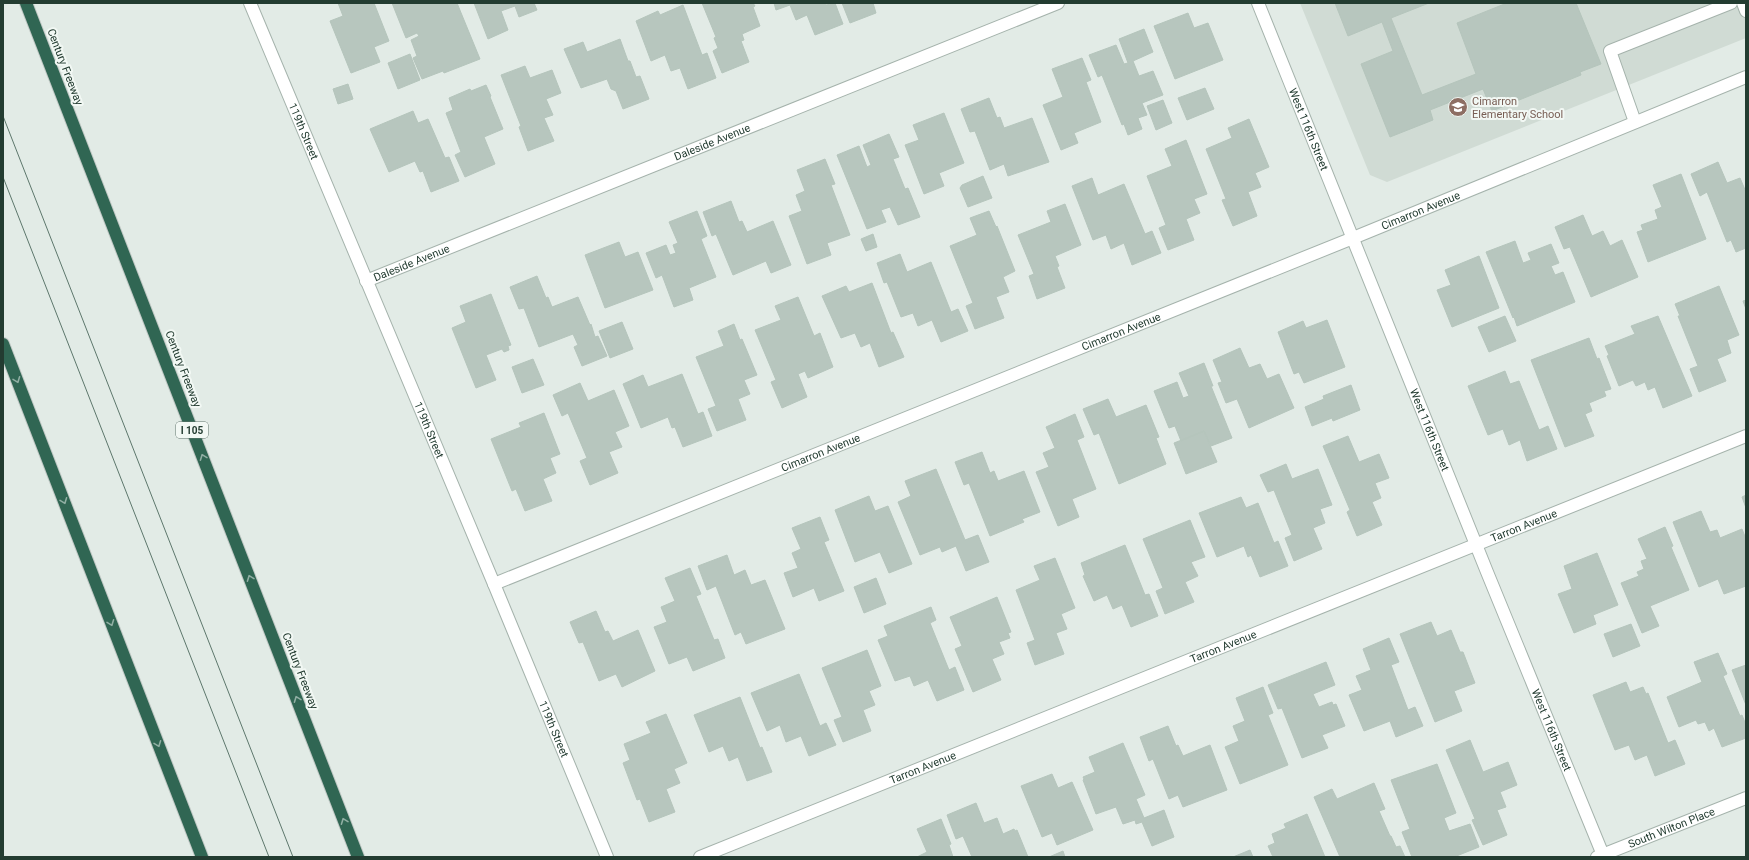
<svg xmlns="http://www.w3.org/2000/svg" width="1749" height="860" viewBox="0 0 1749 860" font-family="Roboto,sans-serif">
	<rect width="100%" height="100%" fill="#e2ebe6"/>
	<path fill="#d0dbd4" d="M1300,3H1746V38L1387,182L1370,175Z"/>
	<path fill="#b7c6be" stroke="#b5c5bc" d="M338,3H374L389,41L374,47L380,62L351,73L330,21L343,16Z
		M392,3H457L480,59L444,73L443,71L422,79L413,58L417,56L411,40L419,36L417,33L406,38Z
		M474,3H534L537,10L519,17L515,6L501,11L508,30L488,39Z
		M702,3H753L755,6L753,7L760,26L742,34L744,40L741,41L749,62L722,73L713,51L718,48L714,38L716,37Z
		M774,3H825L826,5L835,3L843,24L815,35L807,15L796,20L790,5L776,10Z
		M842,3H873L876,13L850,23Z
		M1335,3H1429L1391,18L1422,95L1476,74L1457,23L1507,3H1576L1601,64L1580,72L1581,75L1492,111L1483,89L1430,110L1433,120L1390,137L1361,64L1393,51L1382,22L1348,36Z
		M683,5L702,55L707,53L716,78L688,89L680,68L671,71L665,55L651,61L636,21L658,11L660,15Z
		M1188,13L1194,28L1208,23L1223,60L1175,79L1154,26Z
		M1144,29L1153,52L1133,61L1139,76L1153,71L1163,95L1142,103L1147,115L1138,118L1142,129L1128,135L1124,124L1122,125L1102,75L1098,77L1089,55L1116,45L1124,64L1128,63L1119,39Z
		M620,39L628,61H630L636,77L640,76L649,99L623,109L616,91L611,89L607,79L581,88L564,49L583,42L587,52Z
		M410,54L420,80L398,89L388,63Z
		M1082,58L1091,80L1086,82L1101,122L1074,133L1078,143L1061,150L1043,105L1063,97L1052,69Z
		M525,66L530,78L552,70L561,93L546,99L553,115L544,118L554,141L528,151L519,127L521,126L501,75Z
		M348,84L353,99L338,104L333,89Z
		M486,85L491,96L490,97L503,129L484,137L495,164L465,177L455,155L461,152L446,113L453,110L449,98L470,89L471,91Z
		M1205,88L1214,109L1187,120L1178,98Z
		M989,98L997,118L1000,117L1004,128L1032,118L1049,162L1008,176L1004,164L990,170L975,131L970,132L961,109Z
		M1163,100L1172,123L1156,130L1147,106Z
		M413,111L418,123L428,119L445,158L449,157L459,181L431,192L423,171L420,172L415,161L389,172L370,129Z
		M944,113L964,163L939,173L944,186L924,194L905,145L919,140L913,125Z
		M1249,119L1269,167L1255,173L1261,187L1248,192L1257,216L1233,226L1222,200L1226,199L1206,149L1232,138L1228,128Z
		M889,134L899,157L893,159L905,189L908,188L920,217L898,225L890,207L881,210L886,222L867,229L837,155L859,146L867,167L871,165L863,145Z
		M1186,140L1207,194L1194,199L1200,213L1186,219L1194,240L1168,250L1159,228L1166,225L1147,176L1172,166L1165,149Z
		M825,159L835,184L831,185L850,235L827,243L831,255L807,264L789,216L802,211L796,195L805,191L797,170Z
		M1718,162L1727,183L1740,178L1746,192V248L1736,252L1731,240L1727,242L1707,192L1700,196L1691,174Z
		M1681,174L1706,239L1648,262L1637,232L1643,230L1641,225L1658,219L1655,210L1662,207L1653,185Z
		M983,176L992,198L968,207L960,188L962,185Z
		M1092,178L1098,195L1124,184L1145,234L1152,231L1161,253L1132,265L1124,243L1111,249L1106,235L1093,240L1072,186Z
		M731,201L739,222L742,221L747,232L773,221L791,265L771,273L766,261L733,275L716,234L712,236L703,212Z
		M1065,204L1081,245L1055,256L1059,266L1057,267L1065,288L1037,299L1029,276L1034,274L1018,235L1051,222L1047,211Z
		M697,211L707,236L701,239L716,277L689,288L693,300L674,307L662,275L656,278L646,253L666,245L670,255L676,253L673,245L678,243L669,222Z
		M989,211L996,227L997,226L1015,271L1003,277L1009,292L996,297L1004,318L975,329L966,306L973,303L950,246L977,235L970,218Z
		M1583,215L1592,236L1603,231L1610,246L1622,240L1638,277L1591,297L1570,247L1564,249L1555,227Z
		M873,234L877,247L866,251L861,239Z
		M1515,241L1523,263L1531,260L1528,253L1551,244L1559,263L1551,266L1555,275L1563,272L1575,302L1517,326L1514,317L1513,318L1486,252Z
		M619,242L625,257L638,252L653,290L605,308L585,255Z
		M900,254L907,272L931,262L951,312L958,309L968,331L941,342L932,320L918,326L913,313L901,317L887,282L884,283L877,263Z
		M1479,256L1499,308L1452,327L1437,290L1451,285L1445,270Z
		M537,276L546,298L548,297L552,307L578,297L590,325L591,324L595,337L598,336L607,356L582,366L574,347L578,345L573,334L539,347L524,308L519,309L510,287Z
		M872,283L891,333L893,332L904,357L879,367L870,343L861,347L855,333L841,338L822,296L846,286L849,292Z
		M1719,286L1739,335L1727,340L1731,353L1717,359L1726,381L1699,392L1690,369L1698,366L1678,316H1680L1675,304Z
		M491,294L511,345L508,346L509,350L504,352L502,349L486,355L496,380L476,388L452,328L466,322L460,306Z
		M798,297L814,336L820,333L833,367L808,378L805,371L798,374L807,397L782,408L771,382L776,380L755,330L781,320L775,306Z
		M1746,300V309L1743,301Z
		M1505,316L1516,341L1489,352L1478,327Z
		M1658,316L1692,396L1663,408L1655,387L1648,390L1645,382L1636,386L1633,380L1619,386L1607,356L1609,355L1605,346L1635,334L1631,326Z
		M1327,320L1345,367L1304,383L1299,372L1294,374L1278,332L1303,321L1306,328Z
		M622,322L633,349L610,358L599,331Z
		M734,324L740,340L742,339L757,375L744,380L750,394L738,399L746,420L717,431L708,409L716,406L696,357L724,346L718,331Z
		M1589,338L1597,359L1599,358L1611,389L1604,391L1606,396L1589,403L1592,411L1585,414L1594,436L1565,447L1531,360Z
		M1240,348L1249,368L1260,364L1267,379L1279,374L1294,408L1249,428L1237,399L1226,403L1218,383L1222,382L1213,360Z
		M533,359L544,385L522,393L512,367Z
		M1204,363L1213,386H1211L1232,438L1211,446L1204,431L1181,441L1175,426L1169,428L1154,391L1177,382L1183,398L1189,396L1179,373Z
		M1505,371L1510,384L1519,381L1539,430L1548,426L1557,449L1527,461L1520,440L1509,445L1503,429L1488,435L1468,386Z
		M682,374L698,414L703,412L712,436L683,447L675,427L672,428L668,417L641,428L623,384L643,375L648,387Z
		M580,383L588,401L614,390L629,426L615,432L622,447L609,452L618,473L590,485L580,461L587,458L568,413L562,416L553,395Z
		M1351,385L1360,410L1333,421L1332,418L1312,426L1305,407L1324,399L1323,396Z
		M1108,399L1116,417L1146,405L1159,437L1156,438L1166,464L1119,484L1099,433L1094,435L1083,409Z
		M544,413L560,454L550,458L556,473L543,479L552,501L525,511L516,489L512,491L491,439L521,427L519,423Z
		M1075,414L1084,437L1077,440L1096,489L1072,499L1079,517L1058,526L1036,472L1049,467L1043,453L1055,448L1046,427Z
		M1204,431L1217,462L1186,474L1174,443Z
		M1348,436L1359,462L1379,454L1389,478L1375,483L1381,498L1372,502L1382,525L1357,536L1347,512L1350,510L1323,446Z
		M982,452L990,473L994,471L998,481L1024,471L1040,512L1022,519L1024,522L990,536L969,483L964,485L955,462Z
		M1286,464L1292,479L1318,469L1332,505L1320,509L1325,523L1313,528L1322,549L1294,561L1285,538L1292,535L1274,490L1268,492L1260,475Z
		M936,469L965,540L978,535L989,562L966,571L956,546L942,552L940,547L920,555L898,502L911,496L905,481Z
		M1746,495V508L1742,497Z
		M869,496L875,511L888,506L912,564L889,573L880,552L855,562L835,510Z
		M1241,497L1246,508L1258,503L1274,543L1278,541L1288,566L1260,577L1251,555L1248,557L1244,546L1217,557L1199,513Z
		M1701,511L1710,532L1717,530L1720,538L1742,529L1746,539V586L1724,594L1718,579L1699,587L1673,522Z
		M820,517L829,540L824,542L844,591L819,601L814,588L793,597L784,573L798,568L792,553L801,549L792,528Z
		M1190,520L1205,557L1191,562L1198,576L1185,582L1194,602L1165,614L1156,591L1163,588L1143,539Z
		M1665,527L1673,546L1671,547L1689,590L1650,606L1659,626L1642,633L1621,583L1639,576L1637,572L1644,569L1641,561L1647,559L1638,539Z
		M1125,545L1145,595L1149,594L1158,616L1131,627L1122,605L1113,609L1107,595L1094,601L1083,576L1085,575L1081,563Z
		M1597,553L1618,605L1593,615L1596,624L1574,633L1558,594L1572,589L1564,566Z
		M727,555L734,575L745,570L751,585L765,580L785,629L746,644L741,632L735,635L716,586L707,590L698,566Z
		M1055,558L1075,608L1061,614L1067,629L1056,633L1064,654L1035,665L1027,643L1035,640L1016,590L1040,580L1034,566Z
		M690,568L701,594L696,596L714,640L718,639L725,658L693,671L687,657L669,664L654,627L667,622L661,607L675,601L665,578Z
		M876,578L886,604L864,613L854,587Z
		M997,597L1011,632L1008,633L1010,638L999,642L1004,654L992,659L1001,680L973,692L955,649L962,646L950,617Z
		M931,607L936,620L930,623L949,670L955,667L964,690L937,701L928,680L914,686L910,676L895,681L878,640L888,636L884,626Z
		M596,611L605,632L608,631L613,641L638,630L655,671L622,687L616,674L599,681L583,642L579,643L570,622Z
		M1431,622L1437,636L1451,630L1460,652H1463L1475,683L1454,691L1462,711L1435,722L1400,634Z
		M1631,624L1640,646L1613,657L1604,634Z
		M1389,638L1399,662L1391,665L1408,710L1415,707L1423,726L1396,737L1390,721L1364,731L1349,695L1362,690L1356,676L1371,670L1363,649Z
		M867,650L881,686L869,691L875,705L863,710L871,731L843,742L834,720L842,717L822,668Z
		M1718,653L1727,674L1723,676L1740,716L1742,715L1746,725V738L1722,747L1714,728L1709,731L1705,722L1698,724L1696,720L1679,727L1667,697L1702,682L1694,662Z
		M1326,662L1335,685L1313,694L1319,707L1332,702L1333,705L1336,704L1345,726L1322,735L1328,748L1302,758L1282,708L1278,709L1268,685Z
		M1746,665V705L1732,670Z
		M799,674L820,726L826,723L836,745L809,756L801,736L786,742L780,725L767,731L751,693Z
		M1626,682L1630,692L1643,687L1646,694L1648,693L1668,743L1675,740L1685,764L1655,776L1647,755L1635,760L1629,745L1615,750L1593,695Z
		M1263,687L1273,713L1268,715L1288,765L1240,784L1225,747L1239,741L1233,726L1245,721L1236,698Z
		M740,697L760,748L762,747L772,772L747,781L738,757L729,761L723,746L709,752L694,715Z
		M666,714L687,763L674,769L680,783L666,789L675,812L649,822L640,799L637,800L623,763L630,760L624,744L651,733L646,722Z
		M1168,726L1176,746L1178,745L1183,756L1210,745L1227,790L1183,807L1178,795L1169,799L1153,759L1149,761L1140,737Z
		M1470,740L1483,772L1508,762L1517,785L1500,792L1506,807L1497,810L1507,835L1483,845L1472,820L1475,819L1446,750Z
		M1123,743L1145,795L1136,799L1144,818L1164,810L1174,837L1152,846L1142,822L1136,824L1135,820L1123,824L1116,807L1096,814L1083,780L1084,779L1083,777L1095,772L1089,757Z
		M1437,764L1456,813L1444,818L1449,831L1470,824L1479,847L1454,857H1412L1402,832L1410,829L1391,780Z
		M1052,774L1058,788L1072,782L1093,830L1057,845L1052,833L1042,837L1021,786Z
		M1374,783L1385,809L1379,811L1390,836H1391L1396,847L1400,846L1405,857H1340L1314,797L1332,789L1337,799Z
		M976,803L984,823L997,818L1003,834L1014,829L1015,831L1017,830L1028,857H972L963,836L956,839L947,815Z
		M1307,814L1325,857H1273L1268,846L1275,843L1272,834L1286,828L1284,824Z
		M941,819L951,844L949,845L953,857H917L927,852L917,829Z
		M1250,850L1253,857H1233Z
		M1063,851L1065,857H1049Z"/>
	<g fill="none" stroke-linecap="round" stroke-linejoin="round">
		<defs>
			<path id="lane" d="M1743,3L1746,11
				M1635,122L1610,51L1731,3"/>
			<g id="street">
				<path id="s1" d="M250,3L494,584L607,857"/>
				<path id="s2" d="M1258,3L1487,572L1603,855"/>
				<path id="s3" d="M366,281L1058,3"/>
				<path id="s4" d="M494,584L1353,238L1746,77"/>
				<path id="s5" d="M700,857L1746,436"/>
				<path id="s6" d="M1597,857L1746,798"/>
			</g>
			<path id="highway" d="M26,3L358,857
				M3,344L202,857"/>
		</defs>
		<use href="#lane" stroke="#a5b3ac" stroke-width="14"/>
		<use href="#street" stroke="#a5b3ac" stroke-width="14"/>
		<use href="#highway" stroke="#c1c8c5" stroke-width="14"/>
		<use href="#lane" stroke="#fff" stroke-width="12"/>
		<use href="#street" stroke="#fff" stroke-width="12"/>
		<use href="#highway" stroke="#306653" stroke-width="12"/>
		<path stroke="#5d776c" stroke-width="1" d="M3,116L293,857
			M3,177L269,857"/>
	</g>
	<defs><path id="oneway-chevron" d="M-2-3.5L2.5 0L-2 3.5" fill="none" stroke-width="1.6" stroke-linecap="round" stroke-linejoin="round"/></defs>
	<g stroke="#91afa4">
		<use href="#oneway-chevron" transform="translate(17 380) rotate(69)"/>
		<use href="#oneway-chevron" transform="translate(203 457) rotate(-111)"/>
		<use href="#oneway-chevron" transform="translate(64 501) rotate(69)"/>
		<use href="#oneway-chevron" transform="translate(250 578) rotate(-111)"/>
		<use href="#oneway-chevron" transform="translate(111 623) rotate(69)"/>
		<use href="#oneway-chevron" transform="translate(297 699) rotate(-111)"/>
		<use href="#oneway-chevron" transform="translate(158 744) rotate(69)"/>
		<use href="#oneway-chevron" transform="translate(344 821) rotate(-111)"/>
	</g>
	<defs>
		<symbol id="school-disc" viewBox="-11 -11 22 22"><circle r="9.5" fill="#8d6e63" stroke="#f2f8f4"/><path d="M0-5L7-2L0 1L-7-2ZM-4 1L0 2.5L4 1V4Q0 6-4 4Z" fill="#fff"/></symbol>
	</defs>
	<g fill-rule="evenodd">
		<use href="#school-disc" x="1447" y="96" width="22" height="22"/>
	</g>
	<g text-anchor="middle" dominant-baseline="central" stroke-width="4" stroke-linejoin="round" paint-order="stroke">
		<rect fill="#f2f8f4" stroke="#61746c" stroke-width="1" x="176" y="422" width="32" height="16" rx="3"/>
		<g font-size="10" font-weight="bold" fill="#233c31">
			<text x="192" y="430">I 105</text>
		</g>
		<g font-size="11" fill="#233c31" stroke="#f2f8f4">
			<text transform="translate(65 67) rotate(69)">Century Freeway</text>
			<text stroke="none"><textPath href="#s2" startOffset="136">West 116th Street</textPath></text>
			<text stroke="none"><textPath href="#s1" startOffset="139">119th Street</textPath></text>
			<text stroke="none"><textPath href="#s3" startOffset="373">Daleside Avenue</textPath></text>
			<text stroke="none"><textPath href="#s4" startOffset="999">Cimarron Avenue</textPath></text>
			<text stroke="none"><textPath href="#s3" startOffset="49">Daleside Avenue</textPath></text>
			<text stroke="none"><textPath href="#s4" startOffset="676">Cimarron Avenue</textPath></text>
			<text transform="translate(183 369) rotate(69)">Century Freeway</text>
			<text stroke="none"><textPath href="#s2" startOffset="460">West 116th Street</textPath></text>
			<text stroke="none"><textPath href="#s1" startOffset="463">119th Street</textPath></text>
			<text stroke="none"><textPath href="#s4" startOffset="352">Cimarron Avenue</textPath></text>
			<text stroke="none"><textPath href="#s5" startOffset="888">Tarron Avenue</textPath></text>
			<text stroke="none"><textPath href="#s5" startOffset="564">Tarron Avenue</textPath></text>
			<text transform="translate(300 671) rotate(69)">Century Freeway</text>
			<text stroke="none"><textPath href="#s1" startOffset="787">119th Street</textPath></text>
			<text stroke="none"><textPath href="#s2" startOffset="784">West 116th Street</textPath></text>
			<text stroke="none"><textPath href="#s5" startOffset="240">Tarron Avenue</textPath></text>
			<text stroke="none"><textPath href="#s6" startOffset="80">South Wilton Place</textPath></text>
		</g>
		<g font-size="11" fill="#785e54" stroke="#f2f8f4" text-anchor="start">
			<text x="1472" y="101">Cimarron<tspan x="1472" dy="13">Elementary School</tspan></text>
		</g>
	</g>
	<rect width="1749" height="860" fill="none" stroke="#233c31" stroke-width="8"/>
</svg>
